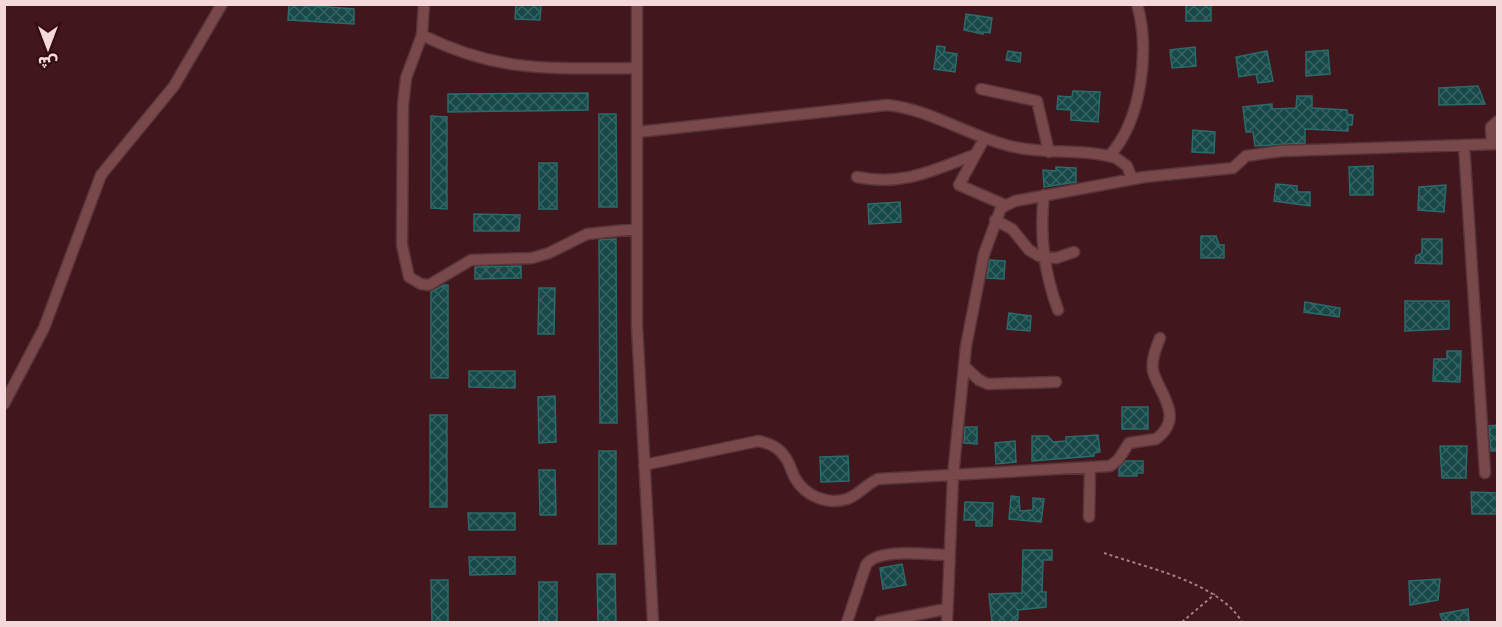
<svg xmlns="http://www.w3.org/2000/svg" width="1502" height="627" viewBox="0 0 1502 627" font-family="Rubik,Vazirmatn,sans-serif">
	<defs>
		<pattern id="building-cross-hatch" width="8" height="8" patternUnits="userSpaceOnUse" patternTransform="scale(1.5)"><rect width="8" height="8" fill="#174949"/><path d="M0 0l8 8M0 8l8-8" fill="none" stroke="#396263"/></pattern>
	</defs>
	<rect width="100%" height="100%" fill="#41161c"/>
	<path fill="url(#building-cross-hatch)" stroke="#2a6b6b" stroke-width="1.5" d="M289,4L354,9V24L288,20Z
		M516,4H541L540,20L515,19Z
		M1186,4H1211V21H1186Z
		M966,14L992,18L990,33L983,32V34L964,30Z
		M937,46L945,47L944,52L957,54L955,72L934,69Z
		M1195,47L1196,66L1172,68L1170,50Z
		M1328,50L1330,74L1306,76V52Z
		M1008,51L1021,53L1020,62L1006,60Z
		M1267,51L1273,81L1258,83L1256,74L1239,77L1236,57Z
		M1478,86L1485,104L1439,105V88Z
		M1073,91L1100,92L1098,122L1071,120V110L1057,109L1058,96L1072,97Z
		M588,93V110L448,112V94Z
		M1297,96H1312V108L1347,110V114L1353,115L1352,125H1348V131L1305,129V143L1255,146L1253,132H1246L1243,107L1272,104V109L1296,108Z
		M599,114H616L617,207H599Z
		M431,116L447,117V209L431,208Z
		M1193,130L1215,132L1214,153L1192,152Z
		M539,163H557V209H539Z
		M1373,166V195H1350L1349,167Z
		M1056,167L1076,168V182L1044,187L1043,170L1056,171Z
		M1276,184L1297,186V192H1310V206L1274,201Z
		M1446,185L1444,212L1418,210L1419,187Z
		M900,202L901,222L869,224L868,204Z
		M474,214L520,215L519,231H474Z
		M1201,236H1216L1219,245H1224V258H1201Z
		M616,239L617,423H600L599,240Z
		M1422,239H1442V264L1415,263L1416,256L1422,253Z
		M990,260L1005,261L1004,279L987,278Z
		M521,266V278L475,279V267Z
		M444,285H448V378H431V292Z
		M539,288H555L554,334H538Z
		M1405,301H1449V329L1405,331Z
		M1305,302L1340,308L1339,317L1304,312Z
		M1009,313L1031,316L1030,331L1007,329Z
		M1447,351H1461L1460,382L1433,381L1434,359H1447Z
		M469,371H515V388L469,387Z
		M555,396L556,442L539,443L538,397Z
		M1122,407H1148V429H1122Z
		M430,415H447V507H430Z
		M1497,425V451H1491L1489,426Z
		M965,427H977V444L964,443Z
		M1098,435L1100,452L1094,453V456L1032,461V436H1048L1053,442L1066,441V437Z
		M1015,441L1016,462L996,464L995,443Z
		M1440,446H1467L1466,478H1442Z
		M599,451H616V544H599Z
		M848,456L849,481L821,482L820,457Z
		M1126,461H1143V473H1137V476H1119V469Z
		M539,470H555L556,515H540Z
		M1471,492L1497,493V514H1472Z
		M1011,496L1019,497L1020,511L1033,510V498L1044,499L1041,522L1009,519Z
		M965,502L993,503L992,526H976V520H964Z
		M468,513H515V530H469Z
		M1023,550H1052V560H1043L1042,592H1046V607L1018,610V619L1015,622H992L989,594L1022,593Z
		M469,557H515V574L470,575Z
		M902,564L906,585L883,589L880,568Z
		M597,574H615L616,622H598Z
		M1440,579L1438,600L1410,605L1409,581Z
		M431,580H448V622H432Z
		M539,582H557V622H539Z
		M1468,609L1469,622H1443L1440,614Z"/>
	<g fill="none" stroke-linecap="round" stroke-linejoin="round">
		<defs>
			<path id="street" d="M424,4L422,35L406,78L403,105L402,245L409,277L421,284L429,285L471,260L532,258L549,253L587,234L637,229
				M637,4V326L653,622
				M422,35C500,74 553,68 637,68
				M981,89L1037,101L1049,152
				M638,132L887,105C930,109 968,136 1010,146C1044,155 1082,148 1116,158L1127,166L1132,178
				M984,139L959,185L1005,205
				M1492,144L1491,127L1498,121
				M1464,145L1485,473
				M1109,156C1142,121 1150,49 1137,4
				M857,177C903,186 931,171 974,155
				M1044,195C1039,235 1044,272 1058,310
				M995,220L1012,229L1029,250L1039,256L1056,258L1074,252
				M964,366L979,380L988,384L1056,382
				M4,404L44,328L101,175L174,86L222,4
				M644,465L758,441C769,443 779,447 785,457C790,463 791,471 795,478C805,496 827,505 847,499C859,495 866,484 878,479L1110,466L1118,460L1129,443L1156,439C1186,417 1158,392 1153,371C1151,360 1156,348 1160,338
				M1089,517L1090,467
				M847,622L866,565C878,547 927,555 948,555
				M880,622L946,609
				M947,622L953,476L966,346L984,254L1001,208L1015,201L1144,177L1233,168L1246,156L1281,151L1498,144"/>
		</defs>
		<use href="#street" stroke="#573539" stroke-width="13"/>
		<path stroke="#a48084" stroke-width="2" stroke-dasharray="3 3" stroke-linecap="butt" d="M1104,553C1147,568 1218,582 1242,622
			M1182,622L1215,594"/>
		<use href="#street" stroke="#78484b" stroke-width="10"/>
	</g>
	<rect width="1502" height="627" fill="none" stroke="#f5d8d9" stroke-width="12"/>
	<g transform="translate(48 48) rotate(180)" stroke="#360c13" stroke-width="4.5" paint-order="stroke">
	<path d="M0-4.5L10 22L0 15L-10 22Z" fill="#f5d8d9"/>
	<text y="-9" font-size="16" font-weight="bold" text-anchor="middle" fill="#f5d8d9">ش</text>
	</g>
</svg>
